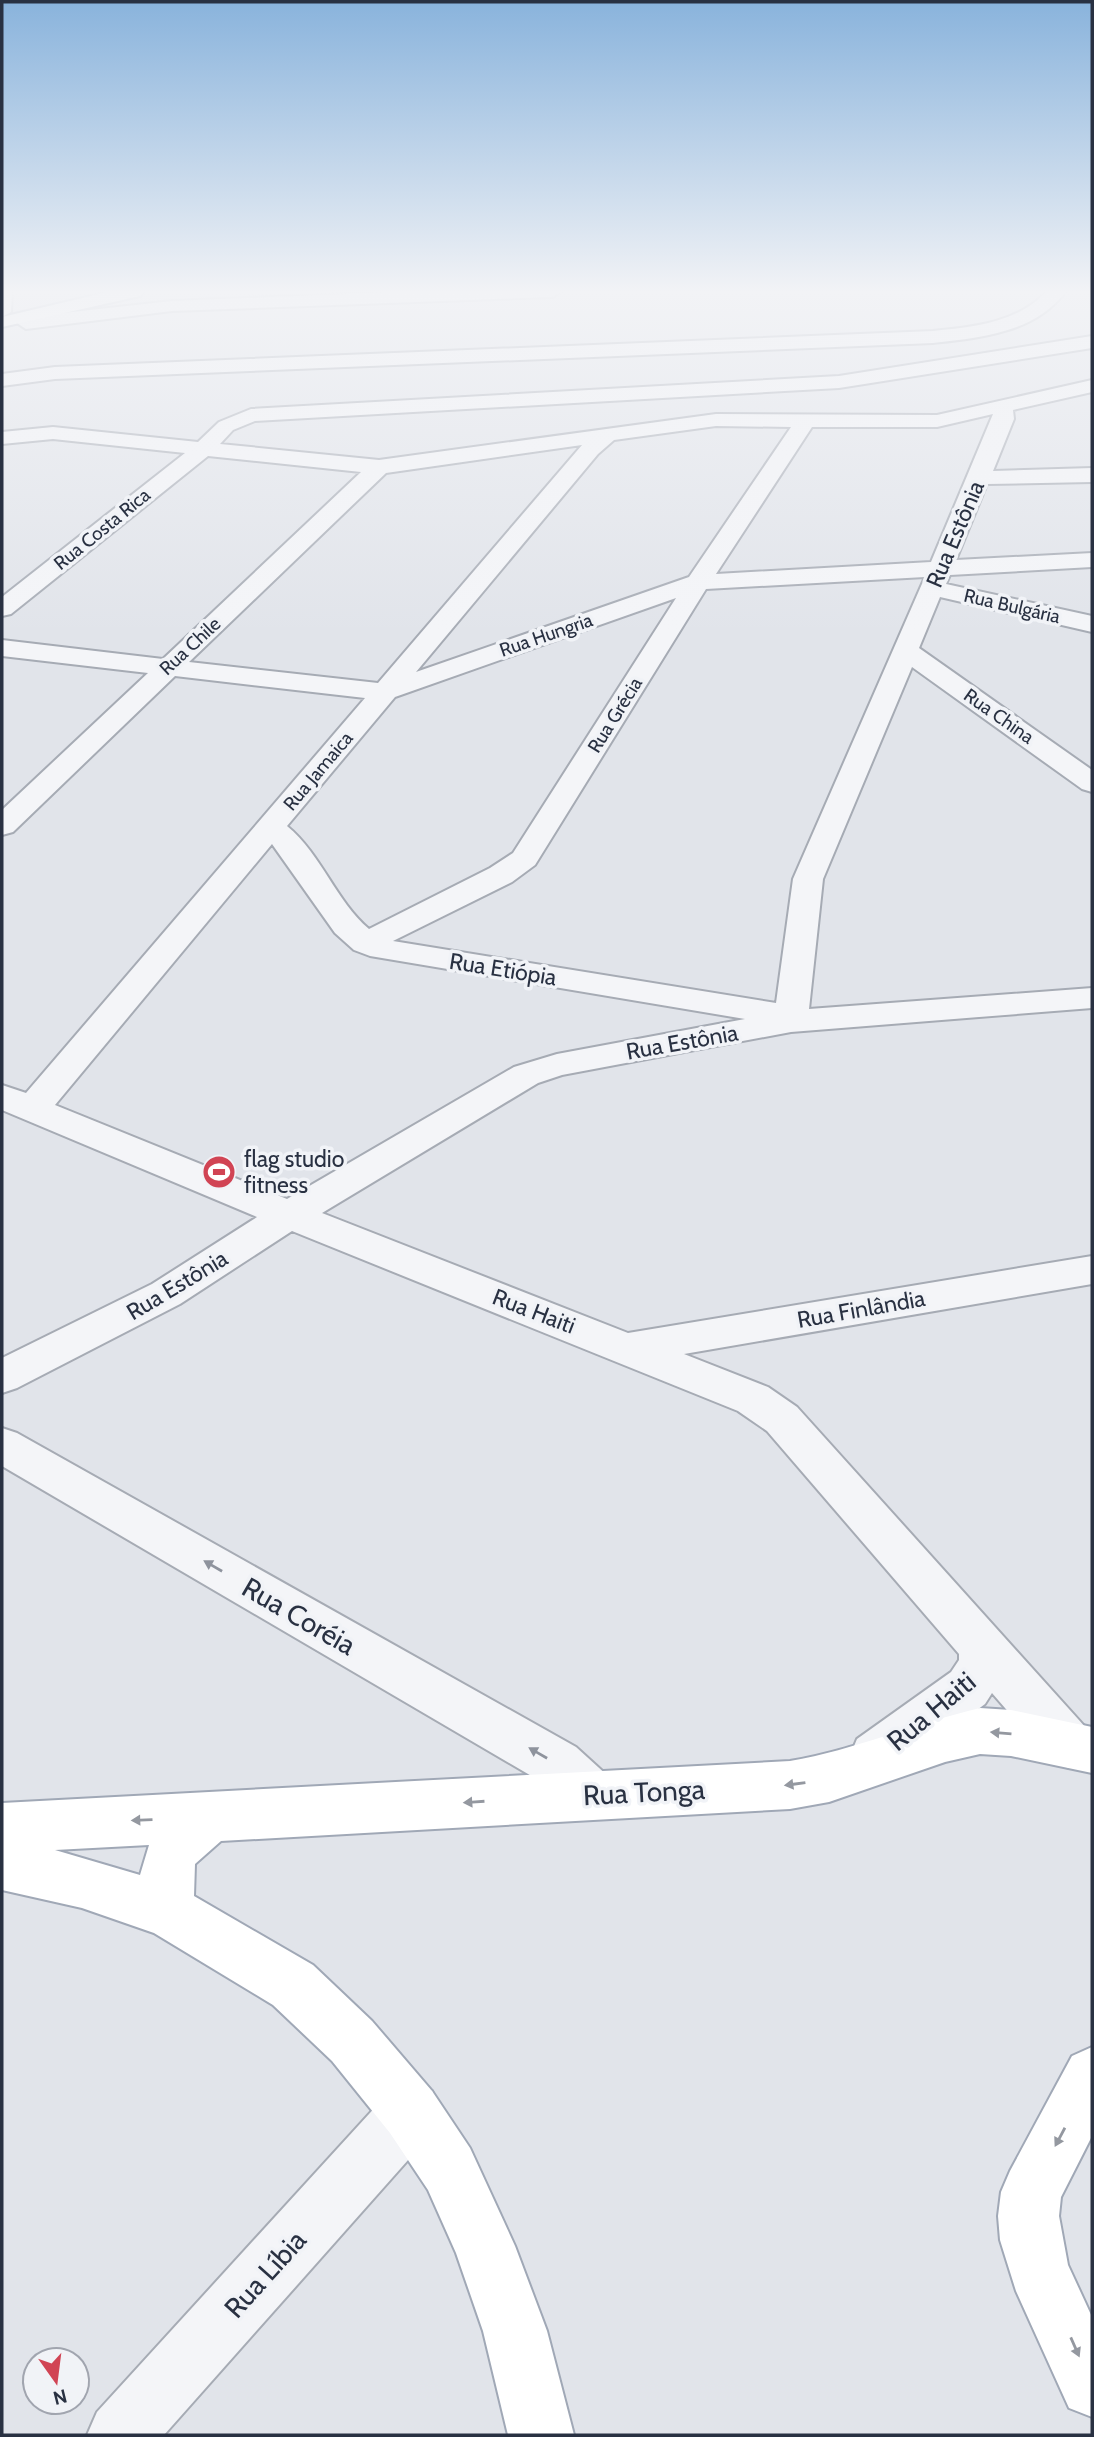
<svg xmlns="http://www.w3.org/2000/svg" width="1094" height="2437" viewBox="0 0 1094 2437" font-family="Cabin,sans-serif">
	<rect width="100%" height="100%" fill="#e1e4ea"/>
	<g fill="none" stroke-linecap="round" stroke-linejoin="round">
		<defs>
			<path id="minor" d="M2,292H12L11,312L2,317Z
				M394,292H561L552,297L172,311L26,329L17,323L26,317L172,301Z
				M1046,292H1065C1035,333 979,338 933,343L55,379L2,386V374L55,367L933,331C973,327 1017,323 1046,292Z
				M1092,336V348L839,388L255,421L233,430L220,444L379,460L716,414L937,415L1092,380V392L1013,410L1014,419L993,471L1092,468V482L987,484L956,560L1092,553V567L950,575L946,584L1092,616V632L940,597L919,648L1092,770V792L1082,789L912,667L823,879L809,1009L1092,988V1008L791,1032L562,1075L538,1083L322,1213L628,1333L1092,1256V1284L684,1354L768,1387L797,1407L1087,1729L1092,1741L1087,1761L1069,1768L1051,1761L992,1693L985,1704L893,1773L875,1779L857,1773L850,1756L857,1739L951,1672L959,1660V1654L767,1431L738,1411L292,1231L180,1304L17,1388L2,1393V1358L152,1284L257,1217L2,1110V1085L26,1093L365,698L175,676L13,832L2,835V810L148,673L2,656V640L163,659L361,472L208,456L11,614L2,616V597L185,453L53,439L2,444V432L53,427L198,442L219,422L251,409L839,376ZM993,414L931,562L716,574L812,427H937ZM716,426L791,427L689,577L416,672L598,454L614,440ZM582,445L378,683L189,662L386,473ZM925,577L793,879L776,1003L393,941L512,882L535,865L706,589ZM676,598L513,853L490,868L369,929C335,900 322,855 287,826L395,697ZM272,844L335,933L354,950L370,956L745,1019L557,1054L514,1067L287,1199L55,1105Z
				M2,1428L17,1433L576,1747L609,1777L617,1794L609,1811L591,1818L573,1811L540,1781L2,1466Z
				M411,2083L432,2091L440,2112L432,2133L164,2435H87L97,2412L390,2091Z"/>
			<path id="major" d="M108,292H143L140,296L2,327V317Z
				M980,1708L1011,1710L1092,1727V1773L1011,1756L980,1754L945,1762L829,1802L790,1809L221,1841L195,1864L194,1896L313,1965L372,2021L432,2091L470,2148L515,2246L547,2331L574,2435H508L483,2331L456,2253L428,2190L390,2133L332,2061L273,2005L154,1933L82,1908L2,1890V1803L790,1761C855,1750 916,1723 980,1708ZM149,1845L140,1875L55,1850Z
				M1092,2047V2136L1061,2197L1059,2216L1068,2265L1092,2317V2417L1069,2408L1016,2291L1000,2240L998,2216L1001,2192L1010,2171L1072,2056Z"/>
		</defs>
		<use href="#minor" stroke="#a6abb4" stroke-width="4"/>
		<use href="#major" stroke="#a0a8b6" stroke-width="4"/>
		<use href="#minor" fill="#f4f5f8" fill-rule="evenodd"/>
		<use href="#major" fill="#fff" fill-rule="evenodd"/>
	</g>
	<defs><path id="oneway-solid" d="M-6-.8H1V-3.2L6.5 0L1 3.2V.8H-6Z" transform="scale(1.75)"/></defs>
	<g fill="#8e939d">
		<use href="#oneway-solid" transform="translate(213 1566) rotate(-150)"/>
		<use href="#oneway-solid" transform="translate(538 1753) rotate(-150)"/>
	</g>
	<g fill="#9498a0">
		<use href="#oneway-solid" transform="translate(1001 1733) rotate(-175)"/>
		<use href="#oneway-solid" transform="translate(795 1784) rotate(172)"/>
		<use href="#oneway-solid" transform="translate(474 1802) rotate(176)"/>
		<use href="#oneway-solid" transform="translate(142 1820) rotate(178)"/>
		<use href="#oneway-solid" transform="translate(1060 2137) rotate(118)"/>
		<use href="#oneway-solid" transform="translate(1075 2347) rotate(66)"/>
	</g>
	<linearGradient id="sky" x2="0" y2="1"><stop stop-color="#89b3dc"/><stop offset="0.46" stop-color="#f2f3f6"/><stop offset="1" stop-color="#f2f3f6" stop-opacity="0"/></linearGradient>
	<rect width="1094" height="634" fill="url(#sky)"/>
	<defs>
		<symbol id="stadium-disc" viewBox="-11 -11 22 22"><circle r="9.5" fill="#d14454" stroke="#f1f3f7"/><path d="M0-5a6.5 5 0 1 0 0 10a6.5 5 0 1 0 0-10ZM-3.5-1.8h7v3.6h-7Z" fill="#fff"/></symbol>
	</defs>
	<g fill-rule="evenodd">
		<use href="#stadium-disc" x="200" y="1153" width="38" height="38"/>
	</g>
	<g text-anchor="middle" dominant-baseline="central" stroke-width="7" stroke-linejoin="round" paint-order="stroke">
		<g font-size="19" fill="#293142" stroke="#f1f3f7">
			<text transform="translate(102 529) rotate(-39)">Rua Costa Rica</text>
			<text transform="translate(1012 606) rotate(13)">Rua Bulgária</text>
			<text transform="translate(546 635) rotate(-19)">Rua Hungria</text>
			<text transform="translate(190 646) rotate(-43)">Rua Chile</text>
			<text transform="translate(615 715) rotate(-58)">Rua Grécia</text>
			<text transform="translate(999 716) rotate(35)">Rua China</text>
			<text transform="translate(318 771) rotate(-50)">Rua Jamaica</text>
		</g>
		<g font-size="23" fill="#293142" stroke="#f1f3f7">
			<text transform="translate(955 534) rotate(-67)">Rua Estônia</text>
			<text transform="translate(503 969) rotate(9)">Rua Etiópia</text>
			<text transform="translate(682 1042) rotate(-10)">Rua Estônia</text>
			<text transform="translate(177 1285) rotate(-31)">Rua Estônia</text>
			<text transform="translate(861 1309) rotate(-10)">Rua Finlândia</text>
			<text transform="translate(534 1311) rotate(21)">Rua Haiti</text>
		</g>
		<g font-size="23" fill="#293142" stroke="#f1f3f7" text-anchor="start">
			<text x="244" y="1159">flag studio<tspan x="244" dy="26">fitness</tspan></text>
		</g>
		<g font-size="28" fill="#293142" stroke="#f1f3f7">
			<text transform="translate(299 1616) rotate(30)">Rua Coréia</text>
			<text transform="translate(931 1711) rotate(-40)">Rua Haiti</text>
			<text transform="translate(644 1792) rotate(-3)">Rua Tonga</text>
			<text transform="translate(265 2274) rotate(-48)">Rua Líbia</text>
		</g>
	</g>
	<rect width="1094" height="2437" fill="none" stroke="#293142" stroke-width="7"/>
	<g transform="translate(56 2381) rotate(166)"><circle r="33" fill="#f1f3f7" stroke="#a1a5af" stroke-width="2"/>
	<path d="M0-5L12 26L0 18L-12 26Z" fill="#d14454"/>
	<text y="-10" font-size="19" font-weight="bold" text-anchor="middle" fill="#293142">N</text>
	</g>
</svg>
